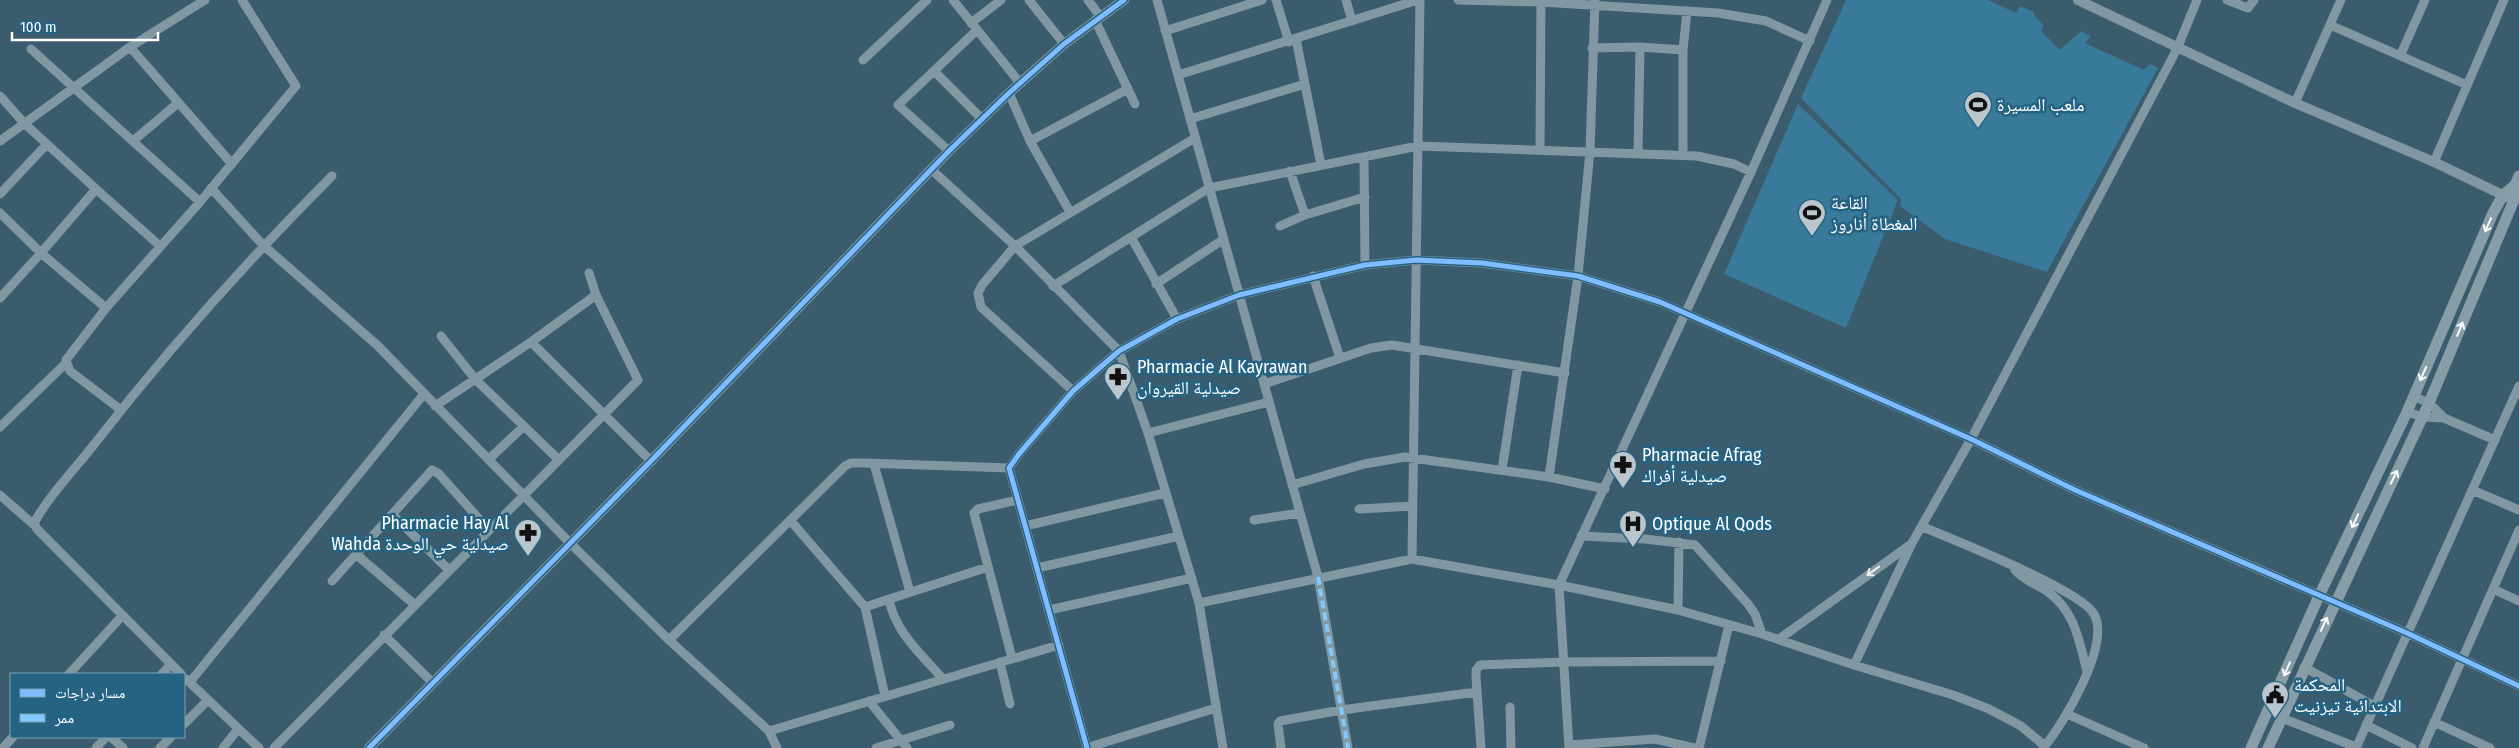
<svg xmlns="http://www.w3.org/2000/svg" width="2519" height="748" viewBox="0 0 2519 748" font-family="'Fira Sans Condensed','Noto Naskh Arabic',sans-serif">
	<rect width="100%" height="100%" fill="#3b5c6d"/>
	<path fill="#397999" d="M1846,0H1988L2016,13L2020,6L2034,12V15L2044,26L2041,31L2060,50L2081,31L2091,36L2085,43L2144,70L2150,64L2158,68L2047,272L1945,239L1900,206L1901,199L1801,98Z
		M1798,104L1898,200L1846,328L1724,274Z"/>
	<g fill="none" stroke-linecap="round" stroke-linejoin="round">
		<path stroke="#8198a3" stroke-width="9" d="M953,0L1020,83
			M1029,0L1064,44
			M1088,0L1100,16
			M1157,0L1318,577L1348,748
			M1276,0L1289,42
			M1346,0L1352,21
			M1458,0L1541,2L1718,13L1766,21L1810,41
			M2227,0L2248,8L2254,0
			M1095,20L1135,104
			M971,23L1001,0
			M2330,25L2467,85
			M1165,31L1262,0
			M1296,39L1321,165
			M130,47L232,164
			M1592,48L1640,47L1683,50
			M31,49L200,202
			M2401,54L2425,0
			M863,60L927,0
			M934,71L982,119
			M1178,75L1418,0
			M1009,93L1030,141L1070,212
			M0,96L24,123L96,189
			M2295,103L2341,0
			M1190,119L1305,84
			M0,141L130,47L205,0
			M133,141L178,103
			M1030,141L1128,89
			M1540,149L1541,0
			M949,151L898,105L977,30
			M1638,153L1640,47
			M1683,155V50L1687,11
			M1364,157L1365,265
			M2434,162L2504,0
			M932,170L1015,246L1119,351L1148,433L1199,603L1223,748
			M1290,171L1305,215
			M211,188L263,245L377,345L570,543L669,640L769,731L777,748
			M0,194L47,144
			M0,213L41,253L106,308
			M1280,226L1305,215L1365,197
			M1131,237L1177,319
			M1313,276L1340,358
			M1156,284L1224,239
			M1053,286L1209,188L1418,146L1697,156L1734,164L1751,172
			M0,298L41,253L96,189L160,246
			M441,336L475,379L559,460
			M531,342L651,461
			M1264,384L1371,348L1392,345L1565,373
			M1073,391L981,307L978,293L982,285L1015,246L1195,138
			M2413,396L2429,403L2444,418
			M435,406L531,342L596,295
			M121,410L70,371L66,360L106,308L200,202L296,86L242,0
			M2407,412L2423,417L2444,418L2495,440
			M0,427L65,364
			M1148,433L1269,402
			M489,459L523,427
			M874,464L910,592
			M1502,470L1518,365
			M1549,477L1578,276L1590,151L1595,0
			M1292,485L1364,464L1405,457L1549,477L1605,489
			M2472,490L2519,510
			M0,495L34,525
			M1359,509L1413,506
			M393,515L448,569
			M790,520L865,607L885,696
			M1254,520L1300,513
			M1025,526L1165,493
			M1923,527C1954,540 2081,590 2094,614C2111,644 2064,724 2043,748
			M1581,536L1645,539L1695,545L1748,604L1755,614L1762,634
			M357,555L415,605
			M1412,559L1420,0
			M1037,568L1179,536
			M2015,570C2023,580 2038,585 2048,592C2075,611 2079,641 2087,671
			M332,581L432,470L439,474L488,529
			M2493,589L2519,601
			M889,599C895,632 921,654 943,679
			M1199,603L1412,559L1559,585L1678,610L1762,634L1854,665L1953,695L1989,709L2021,726L2045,746
			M865,607L988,567
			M1049,610L1192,578
			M1678,610L1679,542
			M384,635L433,683
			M1779,639L1910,545
			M669,640L845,466L851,463H865L1009,468
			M1012,658L974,513L978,509L1018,500
			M1000,662L1010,704
			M1854,665L1912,543L1971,439L2177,49L2197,0
			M2304,667L2374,706
			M69,674L122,616
			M162,674L170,665
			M181,674L37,529L34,523C50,494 76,468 96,442C169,348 248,260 332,176
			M186,679L259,748
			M190,682L424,394
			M869,701L907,748
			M1510,707L1511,748
			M2067,714L2144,748
			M2282,718L2356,747
			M2434,722L2490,748
			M184,724L208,700
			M2366,725L2412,748
			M769,731L1059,645
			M111,737L123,748
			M1569,745L1655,739L1694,748
			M3,748L13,737
			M96,748L106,737
			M160,748L171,737
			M223,748L238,729
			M274,748L638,380L596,295L589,273
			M876,748L950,725
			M1086,748L1216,708
			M1087,748L1009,468L1019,454L1073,391L1119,351L1177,319L1239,295L1365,265L1416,260L1482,263L1578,276L1660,302L1971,439L2075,490L2407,633L2519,686
			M1281,748L1278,724L1280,721L1341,710L1477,692
			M1481,748L1476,677V670L1480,665L1564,662L1721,661
			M1569,748L1559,585L1751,172L1827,0
			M1699,748L1729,625
			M2356,748L2519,386
			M2423,748L2519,530"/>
		<path stroke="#8198a3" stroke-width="10" d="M2078,0L2295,103L2434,162L2509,198
			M369,748L651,461L949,151L1009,93L1064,44L1124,0"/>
		<path stroke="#879da8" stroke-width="11" d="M2251,748L2319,596L2407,412L2493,213L2503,195L2515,185
			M2268,748L2429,403L2514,200L2515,185L2519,176"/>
		<path stroke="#80caff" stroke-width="4" stroke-dasharray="8 4" stroke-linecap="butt" d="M1318,577L1348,748"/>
		<defs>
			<path id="cycleway" d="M369,748L651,461L949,151L1009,93L1064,44L1124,0
				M1087,748L1009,468L1019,454L1073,391L1119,351L1177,319L1239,295L1365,265L1416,260L1482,263L1578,276L1660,302L1971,439L2075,490L2407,633L2519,686"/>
		</defs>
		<use href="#cycleway" stroke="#256383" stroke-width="8"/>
		<use href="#cycleway" stroke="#80bcff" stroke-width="5"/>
	</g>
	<defs><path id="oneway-shaft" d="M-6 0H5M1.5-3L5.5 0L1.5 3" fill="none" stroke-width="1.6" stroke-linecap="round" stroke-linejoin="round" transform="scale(1.25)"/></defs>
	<g stroke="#f9fafb">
		<use href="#oneway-shaft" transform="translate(2488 225) rotate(114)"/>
		<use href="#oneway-shaft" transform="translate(2460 329) rotate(-67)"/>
		<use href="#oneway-shaft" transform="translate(2423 374) rotate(114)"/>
		<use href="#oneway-shaft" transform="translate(2394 477) rotate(-64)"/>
		<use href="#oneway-shaft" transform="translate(2355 521) rotate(115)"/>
		<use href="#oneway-shaft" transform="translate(2324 624) rotate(-65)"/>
		<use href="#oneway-shaft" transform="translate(2287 669) rotate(114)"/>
	</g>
	<use stroke="#ecf0f1" href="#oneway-shaft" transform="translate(1873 571) rotate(144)"/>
	<defs>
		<symbol id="stadium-pin" viewBox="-11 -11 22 30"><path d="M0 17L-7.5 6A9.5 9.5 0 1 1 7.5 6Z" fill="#bac6cc" stroke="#256383"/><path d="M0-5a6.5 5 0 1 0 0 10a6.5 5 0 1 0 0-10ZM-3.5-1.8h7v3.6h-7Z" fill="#111"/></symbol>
		<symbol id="pharmacy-pin" viewBox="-11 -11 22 30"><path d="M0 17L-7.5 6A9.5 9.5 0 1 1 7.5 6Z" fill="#bac6cc" stroke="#256383"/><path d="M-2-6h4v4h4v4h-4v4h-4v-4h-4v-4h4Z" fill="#111"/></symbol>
		<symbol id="hospital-pin" viewBox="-11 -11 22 30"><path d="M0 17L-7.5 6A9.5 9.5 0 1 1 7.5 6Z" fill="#bac6cc" stroke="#256383"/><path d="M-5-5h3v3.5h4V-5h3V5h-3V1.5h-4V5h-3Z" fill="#111"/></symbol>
		<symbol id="civic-pin" viewBox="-11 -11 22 30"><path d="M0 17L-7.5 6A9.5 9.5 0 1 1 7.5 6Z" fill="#bac6cc" stroke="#256383"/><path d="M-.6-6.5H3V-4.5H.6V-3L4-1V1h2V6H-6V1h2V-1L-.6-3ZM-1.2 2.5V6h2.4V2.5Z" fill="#111"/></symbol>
	</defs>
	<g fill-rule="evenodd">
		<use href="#stadium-pin" x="1962" y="89" width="32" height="43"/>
		<use href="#stadium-pin" x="1796" y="197" width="32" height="43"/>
		<use href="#pharmacy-pin" x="1102" y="361" width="32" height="43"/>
		<use href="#pharmacy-pin" x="1607" y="449" width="32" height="43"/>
		<use href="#hospital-pin" x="1617" y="508" width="32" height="43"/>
		<use href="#pharmacy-pin" x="512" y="517" width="32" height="43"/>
		<use href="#civic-pin" x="2259" y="679" width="32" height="43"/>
	</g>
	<g text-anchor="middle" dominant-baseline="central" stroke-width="5" stroke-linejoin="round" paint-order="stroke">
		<g font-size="18" fill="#fff" stroke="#256383" text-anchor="start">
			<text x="1997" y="105">ملعب المسيرة</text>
			<text x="1831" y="203">القاعة<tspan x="1831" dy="21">المغطاة أناروز</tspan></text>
			<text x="1137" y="367">Pharmacie Al Kayrawan<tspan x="1137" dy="21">صيدلية القيروان</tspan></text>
			<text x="1642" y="455">Pharmacie Afrag<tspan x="1642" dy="21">صيدلية أفراك</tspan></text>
			<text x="509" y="523" text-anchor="end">Pharmacie Hay Al<tspan x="509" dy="21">Wahda صيدلية حي الوحدة</tspan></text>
			<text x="1652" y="524">Optique Al Qods</text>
			<text x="2294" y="685">المحكمة<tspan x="2294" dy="21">الابتدائية تيزنيت</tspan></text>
		</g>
	</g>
	<rect x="10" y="673" width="175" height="65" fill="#256383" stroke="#7ca1b5"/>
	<rect x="20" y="689" width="25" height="8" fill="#80bcff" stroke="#7ca1b5"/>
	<text x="55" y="698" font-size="15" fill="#ffffff">مسار دراجات</text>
	<rect x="20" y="714" width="25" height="8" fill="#80caff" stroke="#7ca1b5"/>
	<text x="55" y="723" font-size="15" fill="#ffffff">ممر</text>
	<path d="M12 32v8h146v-8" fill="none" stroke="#ffffff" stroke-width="2.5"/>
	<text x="20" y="32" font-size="15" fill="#ffffff" stroke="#256383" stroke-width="4" paint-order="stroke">100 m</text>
</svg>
